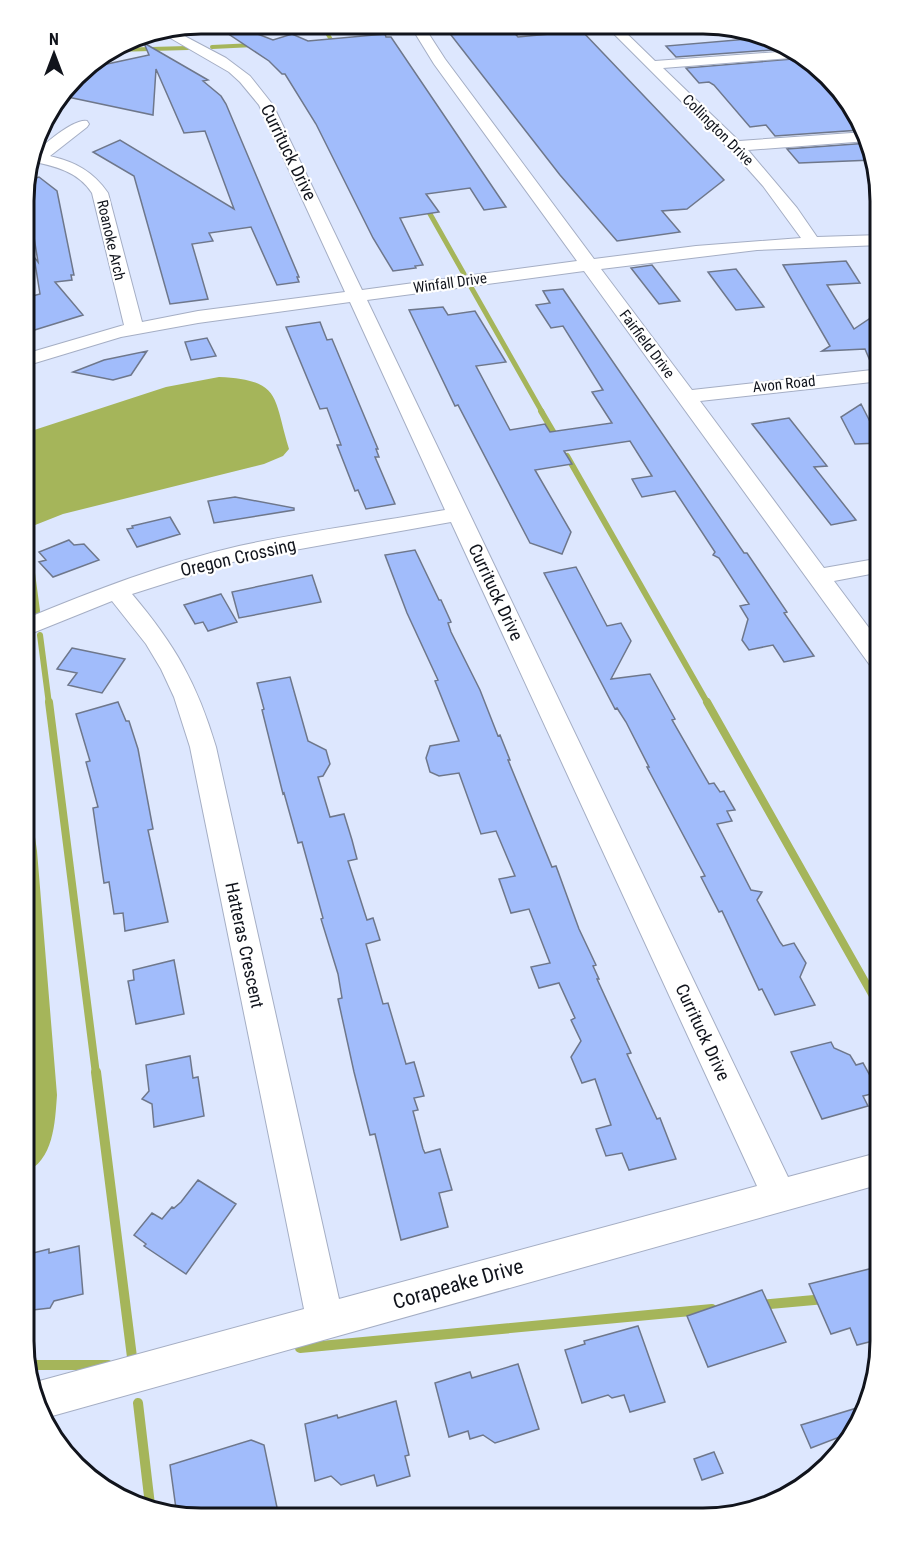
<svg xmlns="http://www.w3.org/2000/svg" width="905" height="1542" viewBox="0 0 905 1542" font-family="'Roboto Condensed',sans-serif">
	<rect width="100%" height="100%" fill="#dde7fe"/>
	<path fill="#a5b55a" d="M219,377C282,380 273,397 289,449L283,456L264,464L63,514L25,529V433L166,387Z
		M25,795L31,809L37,851L57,1095C55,1122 54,1161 24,1173Z"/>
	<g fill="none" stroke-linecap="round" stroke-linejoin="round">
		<path stroke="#a5b55a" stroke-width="4" d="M322,25L335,46
			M212,47L254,45
			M114,50L188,48"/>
		<path stroke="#a5b55a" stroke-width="5" d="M425,205L464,274
			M471,287L542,412"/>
		<path stroke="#a5b55a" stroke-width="6" d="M541,411L558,440
			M567,456L708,704
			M25,520L37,611
			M40,635L49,704"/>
		<path stroke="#a5b55a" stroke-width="8" d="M49,702L96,1074
			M707,702L881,1010"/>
		<path stroke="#a5b55a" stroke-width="10" d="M96,1072L133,1365
			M760,1305L825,1299
			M300,1348L712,1309
			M29,1365H108
			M138,1403L150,1505"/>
	</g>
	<path fill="#a1bcfb" stroke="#6e778b" stroke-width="1.5" d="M220,24H232L273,40L292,34L308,41L385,34L386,37H391L506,207L484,210L470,188L426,194L439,212L400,218L423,265L415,266L416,268L393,271L373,238L316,124L285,74H282L269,61L218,27Z
		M444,26H508L518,37L582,31L724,180L687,209L662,211L680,232L617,241L560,175Z
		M760,38L786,49L676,57L666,46Z
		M144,43L208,80L203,81L221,96L226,104L299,277H297L299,282L277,285L251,227L209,233L213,241L192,244L208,299L170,304L134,176L93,152L120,140L234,209L205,131L184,133L156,69L153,115L63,96L84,69L149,55Z
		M805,58L812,61L841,100H838L860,130L775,136L766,125L750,127L714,85L709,82L699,83L686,68Z
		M869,143L873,160L799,163L787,149Z
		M39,177L57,191L74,275H71L72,280L55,282L83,315L25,333V298L40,294L34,257L38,262L32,225H29L25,181Z
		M846,261L860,283L827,285L854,329L881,311V367L873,368L865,349L822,351L830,346L783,265Z
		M652,265L680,301L659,304L631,268Z
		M736,269L764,307L736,310L708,272Z
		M563,289L744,553H747L787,612L784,613L814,656L784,662L773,645L749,650L742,640L748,619L740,606L749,604L719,558L713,555L715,552L675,491L642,497L632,479L652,476L630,441L564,451L572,464L535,470L571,532L562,554L530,543L458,405L455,406L409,310L443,307L448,315L475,311L506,362L476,366L510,430L545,424L550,432L612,423L592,392L603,390L563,326L551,328L536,305L550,303L543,291Z
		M320,322L327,340L332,339L378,449H376L379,457H375L395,504L366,509L358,490L355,491L337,445H341L327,408L320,409L286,327Z
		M207,338L216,356L191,360L185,342Z
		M147,351L131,375L113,380L73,372L104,360Z
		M861,404L881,443L855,444L841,417Z
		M789,418L827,466L814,467L856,520L831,525L752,424Z
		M235,497L294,508V510L214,523L208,501Z
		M170,517L180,534L137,547L127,529L133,528L132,526Z
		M69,540L74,545L84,544L99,560L53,577L39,562L46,560L39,552Z
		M415,550L439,600H441L451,622L448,623L451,632L480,690L498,736L500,735L510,760H508L552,867L556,866L579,929L596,965L593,966L599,979H597L631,1053L627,1054L657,1119L660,1118L676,1159L629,1170L622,1153L606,1156L596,1129L611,1125L595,1079L582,1083L571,1057L581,1041L571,1020L575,1018L559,983L539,988L531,967L550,963L529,909L511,913L499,879L515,876L496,831L481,834L459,773L439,776L430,772L426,758L430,746L459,741L435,681L438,680L407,613L385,555Z
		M576,567L607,626L621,623L631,641L611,679L650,674L675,719L672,720L709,784L714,783L720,792L724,791L735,810L727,811L732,821L717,824L751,890L762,892L757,900L780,942L783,946L794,943L806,963L800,977L815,1005L775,1015L762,989L759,990L722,911L719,912L701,877L705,876L647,767H649L626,722L617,708L615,709L544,573Z
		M312,575L321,602L239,618L232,592Z
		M221,594L237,622L208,631L203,622L195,624L184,605Z
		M72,648L125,659L102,693L68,685L77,673L57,669Z
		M290,677L308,741L326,750L330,764L323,776L318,777L330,817L344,814L352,840L357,859L348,861L367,920L373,918L380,940L366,944L383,1004L388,1003L406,1064L414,1062L424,1096L414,1098L418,1110L413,1111L423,1149L425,1153L440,1149L452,1190L439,1193L448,1227L401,1240L375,1134L370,1135L354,1072L338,999L342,998L338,974L321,919L323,918L302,842L298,843L284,793L283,794L262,710L264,709L257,683Z
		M118,702L126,721H129L138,749L153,829L148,830L168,922L125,931L123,913L114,914L109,882L104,883L93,808L98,807L86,762L90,761L76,714Z
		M174,960L184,1014L136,1024L128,981L134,980L133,970Z
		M831,1042L834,1048L850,1055L856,1065L863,1063L879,1092L863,1096L868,1106L822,1119L791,1052Z
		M190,1056L193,1078L198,1077L204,1116L154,1127L152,1104L142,1099L149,1091L146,1065Z
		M198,1180L236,1204L186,1274L144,1246L146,1244L134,1235L152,1213L162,1219L172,1207L174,1208L181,1202Z
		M79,1246L83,1294L54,1301L50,1308L24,1311V1259L30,1257L29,1254L49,1249V1253Z
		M881,1266V1339L857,1345L850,1328L831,1334L809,1284Z
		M762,1290L786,1342L708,1367L687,1316Z
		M638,1326L665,1402L630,1412L624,1395L612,1398L608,1395L582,1403L565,1350L585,1344L584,1341Z
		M518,1364L539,1429L495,1443L483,1435L470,1439L468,1431L449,1437L435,1383L470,1372L472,1378Z
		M396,1401L409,1455L405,1456L410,1476L377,1486L374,1475L341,1485L331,1476L315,1481L305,1424L337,1415L338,1418Z
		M860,1407L850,1433L811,1448L801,1425Z
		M251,1440L264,1445L279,1517L177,1516L170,1465Z
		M714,1452L723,1473L702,1480L694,1459Z"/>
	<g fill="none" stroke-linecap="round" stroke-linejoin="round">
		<defs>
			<path id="minor" d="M410,25H423L445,59L594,259L696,246L801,238L763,186L739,159L607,27H620L655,61L791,51L803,57L663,68L739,141L866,132L868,141L748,150L797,208L817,237L881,235V245L757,250L601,269L692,390L881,369V381L700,401L824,568L881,558V572L834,581L881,644V670L872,668L584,271L367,300L788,1177L881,1152V1184L45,1418L37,1408L32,1383L304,1309L190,747L174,697L161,669L146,644L112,601L25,636V619C95,590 165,563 239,546C307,531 377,522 445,510L350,302L198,323L121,337L25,366V354L124,325L92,193C78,171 54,166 31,161C34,150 74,118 87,121L89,124L87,127L50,156C75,162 93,171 108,193L142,322L198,311L345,292L259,105L240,82L229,72L160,32L173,30L226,58L250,76L273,105L362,290L577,261L434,64ZM451,522L757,1186L339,1299L216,747C197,683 175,645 132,594L239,560Z"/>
		</defs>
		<use href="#minor" stroke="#a5aec4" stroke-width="2"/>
		<use href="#minor" fill="#fff" fill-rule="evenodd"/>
	</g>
	<g text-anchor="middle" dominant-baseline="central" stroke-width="4.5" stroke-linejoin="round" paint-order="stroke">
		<g font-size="15" fill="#11141c" stroke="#fff">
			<text transform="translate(718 130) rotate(45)">Collington Drive</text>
			<text transform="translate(111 240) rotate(77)">Roanoke Arch</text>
			<text transform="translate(450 283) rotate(-8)">Winfall Drive</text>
			<text transform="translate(647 344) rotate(53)">Fairfield Drive</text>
			<text transform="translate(784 384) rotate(-6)">Avon Road</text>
		</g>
		<g font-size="18" fill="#11141c" stroke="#fff">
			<text transform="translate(289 152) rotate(64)">Currituck Drive</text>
			<text transform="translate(238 557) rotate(-13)">Oregon Crossing</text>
			<text transform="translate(496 592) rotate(65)">Currituck Drive</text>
			<text transform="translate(245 945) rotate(78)">Hatteras Crescent</text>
			<text transform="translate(703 1032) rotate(65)">Currituck Drive</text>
		</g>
		<g font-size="21" fill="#11141c" stroke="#fff">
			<text transform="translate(458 1284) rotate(-16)">Corapeake Drive</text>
		</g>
	</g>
	<path d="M0 0H905V1542H0ZM201 34H703A167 167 0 0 1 870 201V1341A167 167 0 0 1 703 1508H201A167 167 0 0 1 34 1341V201A167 167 0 0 1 201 34Z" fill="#fff" fill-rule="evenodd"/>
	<path fill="none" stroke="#11141c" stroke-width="3" d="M201 34H703A167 167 0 0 1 870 201V1341A167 167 0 0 1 703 1508H201A167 167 0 0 1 34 1341V201A167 167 0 0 1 201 34Z"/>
	<g transform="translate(54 54)" stroke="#ffffff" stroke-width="4.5" paint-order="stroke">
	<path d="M0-4.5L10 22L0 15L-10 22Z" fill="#11141c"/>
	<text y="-9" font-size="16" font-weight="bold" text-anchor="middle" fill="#11141c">N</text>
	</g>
</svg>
